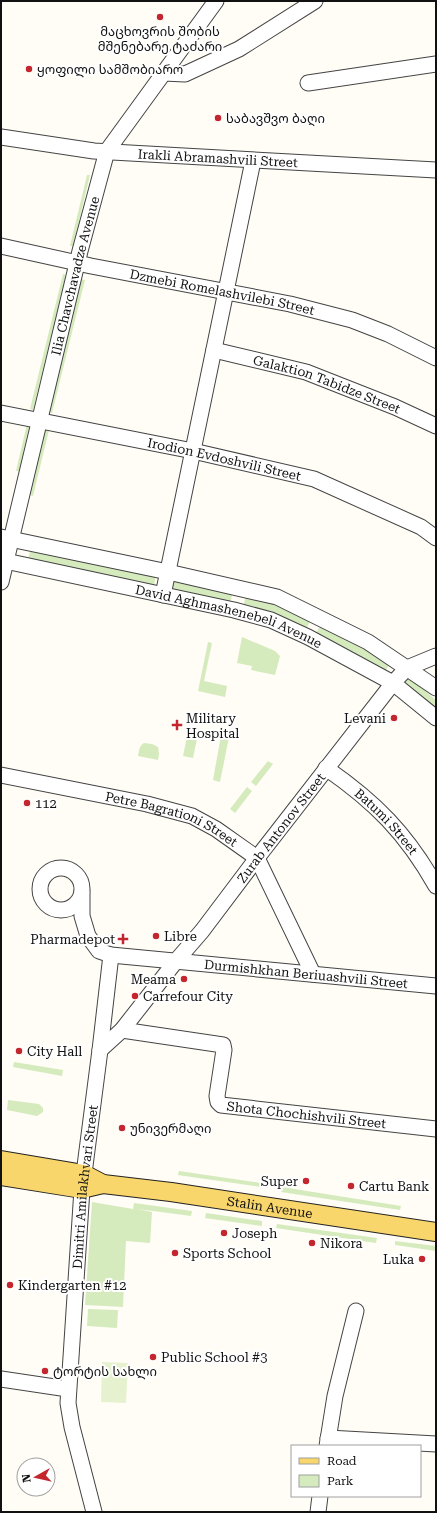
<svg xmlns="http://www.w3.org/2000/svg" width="437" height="1513" viewBox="0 0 437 1513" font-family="'Roboto Serif','Noto Sans Georgian',serif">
	<rect width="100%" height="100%" fill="#fffdf5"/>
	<path fill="#d5ebbd" d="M87,175H90L73,246H70Z
		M63,274L66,275L33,410L30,409Z
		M81,279L85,280L52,413L49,412Z
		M27,424H30L19,471H16Z
		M45,429L49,430L33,496L29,495Z
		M31,547L156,574L154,587L28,560Z
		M173,578L233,591L230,604L170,591Z
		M246,595L285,607L311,620L306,629L243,607Z
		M321,624L390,663L384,674L315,635Z
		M242,637L275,651L280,656L275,675L251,670L252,666L237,663Z
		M208,642L212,643L204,681L227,686L225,697L198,691Z
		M408,677L436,700V715L402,686Z
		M189,727L199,729L193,758L183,756Z
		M222,730L230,732L220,782L213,780Z
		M144,743L152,744L158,747L159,754L158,760L138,756C139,751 139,746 144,743Z
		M268,761L273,764L256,786L251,782Z
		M247,787L252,791L235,813L230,809Z
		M14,1062L63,1070L62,1076L13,1067Z
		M8,1100L39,1104L43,1108V1112L37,1116L7,1110Z
		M179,1171L268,1184V1188L178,1175Z
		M282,1187L401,1206L400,1210L281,1192Z
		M92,1202L133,1209L134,1203L192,1211L191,1216L138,1209L152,1212L150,1243L126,1241L123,1307L85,1305Z
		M206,1213L262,1221V1226L205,1218Z
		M277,1224L377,1238L376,1243L276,1228Z
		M395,1241L436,1246V1251L395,1245Z
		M88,1309L118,1310L117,1328L87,1326Z"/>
	<path fill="#e6f2cf" d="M102,1362L128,1363L126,1403L101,1402Z"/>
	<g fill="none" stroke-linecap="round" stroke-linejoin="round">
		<defs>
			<g id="minor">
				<path d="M164,73L185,74L239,49L315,1"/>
				<path d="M308,83L436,64"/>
				<path id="s1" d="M1,137L94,151L436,170"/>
				<path id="s2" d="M1,246L91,266L290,304L352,320L388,334L436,358"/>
				<path id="s3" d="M214,350L306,372L395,407L436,426"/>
				<path id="s4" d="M1,413L193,451L314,479L421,527L436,538"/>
				<path d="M1,537L168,572L277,597L368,642L436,688"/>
				<path id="s5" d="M1,560L234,610L271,620L308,637L393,683L436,718"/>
				<path id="s6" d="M1,582L80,251L107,151L216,1"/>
				<path d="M163,595L253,161"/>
				<path id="s7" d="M326,768C375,802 406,833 436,886"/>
				<path id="s8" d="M1,775L147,804L192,816L216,829L257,858L313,974"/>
				<circle cx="61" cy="889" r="21"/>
				<path id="s9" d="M82,892V916L88,936L99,951L111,955L436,986"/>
				<path id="s10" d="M122,1030L223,1045L224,1050L217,1096L218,1102L221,1105L436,1129"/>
				<path id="s11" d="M100,1050L122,1030L176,961L202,931L257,858L393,683L407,668L436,656"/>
				<path d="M1,1379L68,1389"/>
				<path d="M328,1438L436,1444"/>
				<path d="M327,1446L335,1396L356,1311"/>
				<path id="s12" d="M94,1512L72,1427L68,1403L82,1189L100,1050L111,955"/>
				<path d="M318,1512L320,1496"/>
			</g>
			<g id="major">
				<path id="s13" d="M1,1160L84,1174L103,1184L171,1192L436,1232"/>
				<path d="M1,1176L82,1189L103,1184"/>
			</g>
		</defs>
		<use href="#minor" stroke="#444" stroke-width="17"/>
		<use href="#major" stroke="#222" stroke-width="20"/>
		<use href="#minor" stroke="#fff" stroke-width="15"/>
		<use href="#major" stroke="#f9d66b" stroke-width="18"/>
	</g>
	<g fill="#c4262e" stroke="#fff" stroke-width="1.5">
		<circle cx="160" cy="17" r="4"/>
		<circle cx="29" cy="69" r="4"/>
		<circle cx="218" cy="118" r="4"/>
		<circle cx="394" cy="718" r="4"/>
		<path d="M175 719h4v4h4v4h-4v4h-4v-4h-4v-4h4z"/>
		<circle cx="27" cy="803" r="4"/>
		<circle cx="156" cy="936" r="4"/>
		<path d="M121 933h4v4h4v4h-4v4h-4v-4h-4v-4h4z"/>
		<circle cx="184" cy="979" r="4"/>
		<circle cx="135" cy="996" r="4"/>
		<circle cx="19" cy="1051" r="4"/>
		<circle cx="122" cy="1128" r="4"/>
		<circle cx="306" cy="1181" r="4"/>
		<circle cx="351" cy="1186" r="4"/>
		<circle cx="224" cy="1233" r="4"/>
		<circle cx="312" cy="1243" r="4"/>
		<circle cx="175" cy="1253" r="4"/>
		<circle cx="422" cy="1259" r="4"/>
		<circle cx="10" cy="1285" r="4"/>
		<circle cx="153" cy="1357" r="4"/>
		<circle cx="45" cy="1371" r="4"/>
	</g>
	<g text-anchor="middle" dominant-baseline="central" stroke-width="4" stroke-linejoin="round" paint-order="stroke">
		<g font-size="13" fill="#111" stroke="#fff" text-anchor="start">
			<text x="160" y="31" text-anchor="middle">მაცხოვრის შობის<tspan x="160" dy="15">მშენებარე ტაძარი</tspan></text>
			<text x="37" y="69">ყოფილი სამშობიარო</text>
			<text x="226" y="118">საბავშვო ბაღი</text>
			<text x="186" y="718">Military<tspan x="186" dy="15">Hospital</tspan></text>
			<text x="386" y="718" text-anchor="end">Levani</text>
			<text x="35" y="803">112</text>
			<text x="164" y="936">Libre</text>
			<text x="115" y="939" text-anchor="end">Pharmadepot</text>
			<text x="176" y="979" text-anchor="end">Meama</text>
			<text x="143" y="996">Carrefour City</text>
			<text x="27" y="1051">City Hall</text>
			<text x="130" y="1128">უნივერმაღი</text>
			<text x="298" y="1181" text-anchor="end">Super</text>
			<text x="359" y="1186">Cartu Bank</text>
			<text x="232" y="1233">Joseph</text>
			<text x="320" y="1243">Nikora</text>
			<text x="183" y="1253">Sports School</text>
			<text x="414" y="1259" text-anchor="end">Luka</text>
			<text x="18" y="1285">Kindergarten #12</text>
			<text x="161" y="1357">Public School #3</text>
			<text x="53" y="1371">ტორტის სახლი</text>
		</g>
		<g font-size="13" fill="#111" stroke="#fff">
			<text stroke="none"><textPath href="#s1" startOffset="218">Irakli Abramashvili Street</textPath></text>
			<text stroke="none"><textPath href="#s6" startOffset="315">Ilia Chavchavadze Avenue</textPath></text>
			<text stroke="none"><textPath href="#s2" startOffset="226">Dzmebi Romelashvilebi Street</textPath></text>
			<text stroke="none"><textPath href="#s3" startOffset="118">Galaktion Tabidze Street</textPath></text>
			<text stroke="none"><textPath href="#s4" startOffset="228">Irodion Evdoshvili Street</textPath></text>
			<text stroke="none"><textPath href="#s5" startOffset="235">David Aghmashenebeli Avenue</textPath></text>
			<text stroke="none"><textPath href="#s8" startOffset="177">Petre Bagrationi Street</textPath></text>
			<text stroke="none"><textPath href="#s7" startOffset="81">Batumi Street</textPath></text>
			<text stroke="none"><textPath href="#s11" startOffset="287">Zurab Antonov Street</textPath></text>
			<text stroke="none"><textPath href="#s9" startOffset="272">Durmishkhan Beriuashvili Street</textPath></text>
			<text stroke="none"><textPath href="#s10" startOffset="250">Shota Chochishvili Street</textPath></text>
			<text stroke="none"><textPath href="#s12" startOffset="329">Dimitri Amilakhvari Street</textPath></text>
			<text stroke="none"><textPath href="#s13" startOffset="274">Stalin Avenue</textPath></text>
		</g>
	</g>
	<rect width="437" height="1513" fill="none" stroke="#111111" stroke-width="4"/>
	<rect x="291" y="1445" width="130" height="52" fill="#ffffff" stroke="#a0a0a0"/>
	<rect x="299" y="1458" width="20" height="6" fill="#f9d66b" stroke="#a0a0a0"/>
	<text x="327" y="1465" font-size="12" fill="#111111">Road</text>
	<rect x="299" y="1475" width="20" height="12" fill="#d5ebbd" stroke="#a0a0a0"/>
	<text x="327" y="1485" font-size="12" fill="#111111">Park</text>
	<g transform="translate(36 1477) rotate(262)"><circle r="19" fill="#ffffff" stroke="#a0a0a0"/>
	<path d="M0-3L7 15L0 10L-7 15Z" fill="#c4262e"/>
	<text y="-6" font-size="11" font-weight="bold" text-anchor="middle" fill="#111111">N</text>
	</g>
</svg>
